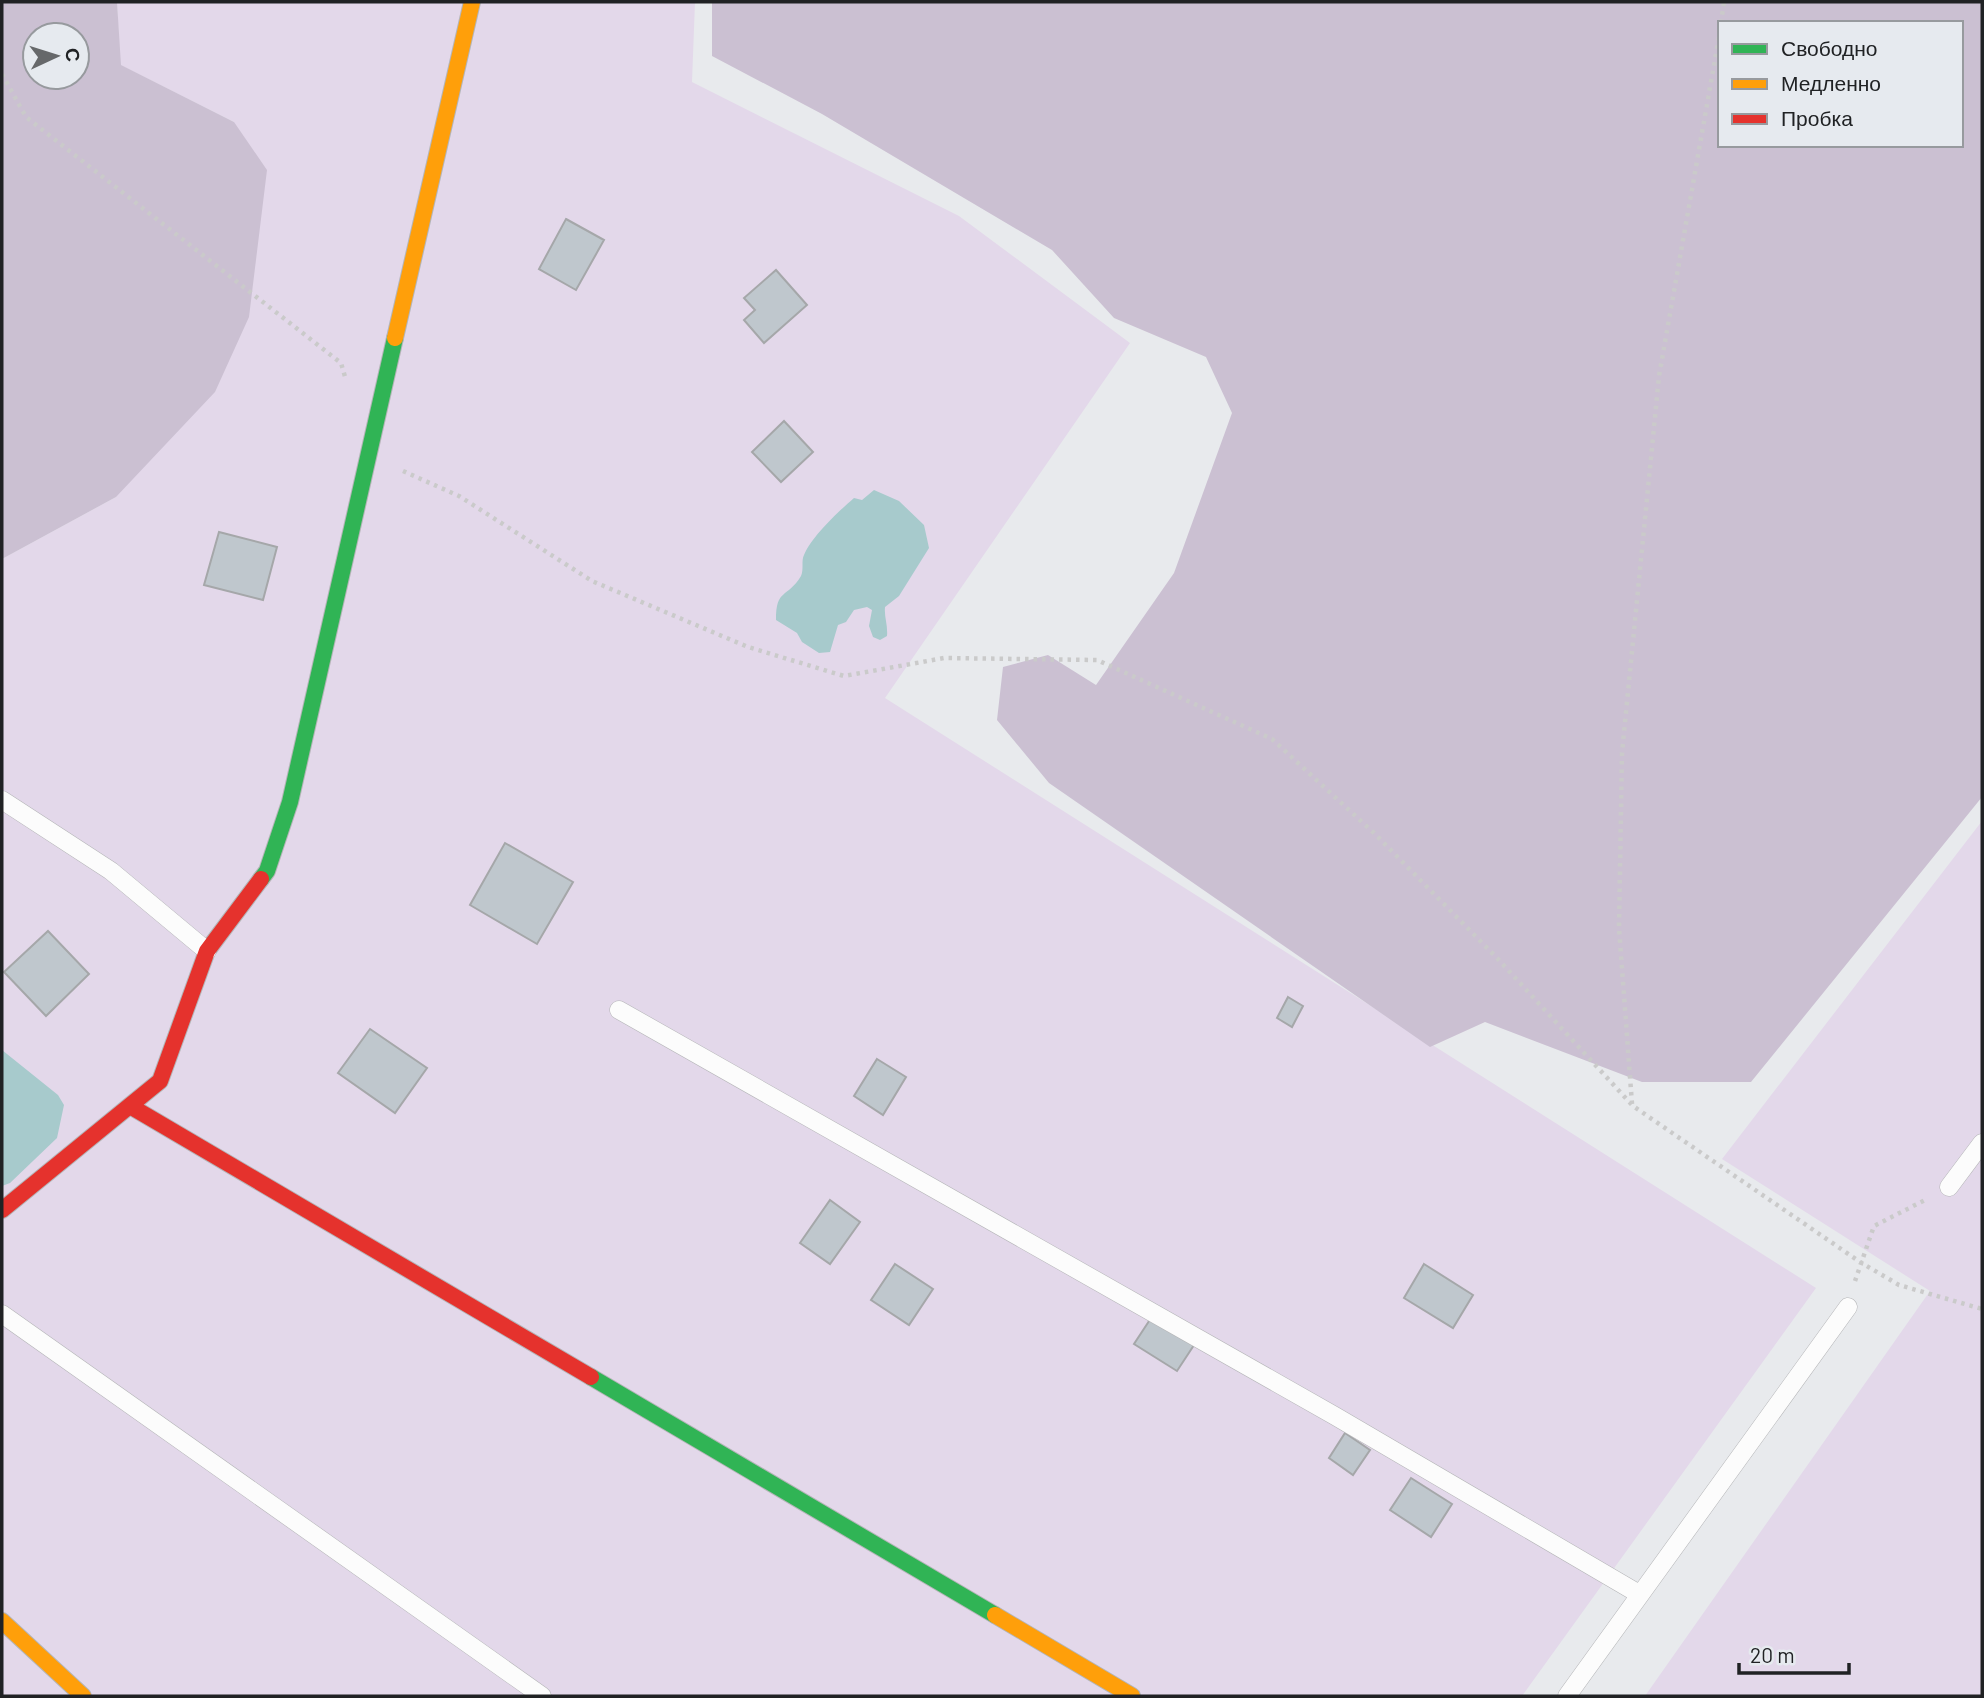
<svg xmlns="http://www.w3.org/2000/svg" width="1984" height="1698" viewBox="0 0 1984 1698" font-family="Barlow,sans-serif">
	<rect width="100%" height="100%" fill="#e8eaed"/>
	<path fill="#e3d8ea" d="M117,2H695L692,82L959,216L1130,343L885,698L1816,1288L1522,1696H2V559L116,497L234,122L120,65Z
		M1982,821V1696H1645L1930,1291L1722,1159Z"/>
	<path fill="#cbc0d2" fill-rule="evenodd" d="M2,2H117L121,65L234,122L267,170L249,317L215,392L116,497L2,559ZM35,35H77V77H35Z
		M712,2H1982V797L1751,1082H1642L1485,1022L1430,1047L1049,783L997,720L1003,667L1048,655L1096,685L1174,573L1232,413L1206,357L1114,318L1052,250L822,114L712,56ZM1720,23H1961V145H1720Z"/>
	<path fill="#a7cacc" d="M874,490L899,501L924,525L929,548L899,596L885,607C884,617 888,625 887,636L880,640L873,637L869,626L872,610L867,607L854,610L846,622L838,625L830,652L819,653L802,642L797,633L776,620C776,588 787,599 801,576C804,569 801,561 804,555C812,536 839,511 854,498L862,500Z
		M2,1050L58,1095L64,1105L57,1138L10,1183L2,1186Z"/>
	<path fill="#bfc7cd" stroke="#a5a7a9" stroke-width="2" d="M566,219L604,240L576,290L539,269Z
		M776,270L807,305L764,343L744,320L755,310L744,298Z
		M784,421L813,452L781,482L752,452Z
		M219,532L277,547L263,600L204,585Z
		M505,843L573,882L537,944L470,905Z
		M48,931L89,974L46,1016L4,972Z
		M1288,997L1303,1006L1292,1027L1277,1018Z
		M370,1029L427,1068L395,1113L338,1073Z
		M877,1059L906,1077L883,1115L854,1096Z
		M830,1200L860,1222L830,1264L800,1243Z
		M895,1264L933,1289L909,1325L871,1300Z
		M1424,1264L1473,1295L1453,1328L1404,1298Z
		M1153,1315L1196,1342L1177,1371L1134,1344Z
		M1345,1433L1370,1450L1353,1475L1329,1458Z
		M1411,1478L1452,1504L1431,1537L1390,1510Z"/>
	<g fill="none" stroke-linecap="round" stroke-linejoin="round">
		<defs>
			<path id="lane" d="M2,800L111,871L207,951
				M619,1010L1335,1416L1639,1594
				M1949,1187L1982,1143
				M2,1314L542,1696
				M1567,1696L1848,1307"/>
			<path id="fast" d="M261,879L267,871L290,802L395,338
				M591,1377L995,1615"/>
			<path id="slow" d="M395,338L472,2
				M995,1615L1132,1696
				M2,1621L83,1696"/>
			<path id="jam" d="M130,1106L591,1377
				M2,1210L160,1081L207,951L261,879"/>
		</defs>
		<use href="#lane" stroke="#b4b5b7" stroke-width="19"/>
		<use href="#fast" stroke="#b4b5b7" stroke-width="18"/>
		<use href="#slow" stroke="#b4b5b7" stroke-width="18"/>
		<use href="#jam" stroke="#b4b5b7" stroke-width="18"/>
		<path stroke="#cacaca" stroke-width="4.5" stroke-dasharray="3.5 5" stroke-linecap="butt" d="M1721,23L1724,2
			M2,74L26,117L341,363L346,380
			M403,471L459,496L592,581L748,647L844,676L944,658L1097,660L1272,739L1374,833L1497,958L1633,1106L1860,1262L1899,1285L1982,1309
			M1632,1104L1619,928L1622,753L1659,376L1720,31
			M1855,1281L1874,1226L1927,1199"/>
		<use href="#lane" stroke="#fcfcfc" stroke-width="18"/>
		<use href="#fast" stroke="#30b455" stroke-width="16"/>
		<use href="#slow" stroke="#ff9f0a" stroke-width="16"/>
		<use href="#jam" stroke="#e5322d" stroke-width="16"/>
	</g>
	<rect width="1984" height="1698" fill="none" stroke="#202224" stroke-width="7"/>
	<rect x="1718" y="21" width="245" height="126" fill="#e6eaef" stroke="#979a9e" stroke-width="2"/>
	<rect x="1732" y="44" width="35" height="10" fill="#30b455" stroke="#979a9e" stroke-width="2"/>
	<text x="1781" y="56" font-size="21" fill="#202224">Свободно</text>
	<rect x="1732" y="79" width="35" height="10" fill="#ff9f0a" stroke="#979a9e" stroke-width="2"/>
	<text x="1781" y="91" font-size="21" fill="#202224">Медленно</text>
	<rect x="1732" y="114" width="35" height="10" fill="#e5322d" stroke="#979a9e" stroke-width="2"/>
	<text x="1781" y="126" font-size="21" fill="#202224">Пробка</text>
	<g transform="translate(56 56) rotate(86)"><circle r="33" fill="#e6eaef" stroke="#979a9e" stroke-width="2"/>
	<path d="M0-5L12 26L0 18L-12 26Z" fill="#66686a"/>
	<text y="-10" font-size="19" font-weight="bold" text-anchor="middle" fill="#202224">С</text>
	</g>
	<path d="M1739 1663v10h110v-10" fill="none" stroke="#202224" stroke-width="3.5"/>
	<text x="1750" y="1663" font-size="21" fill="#202224" stroke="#e6eaef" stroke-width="5" paint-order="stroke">20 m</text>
</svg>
